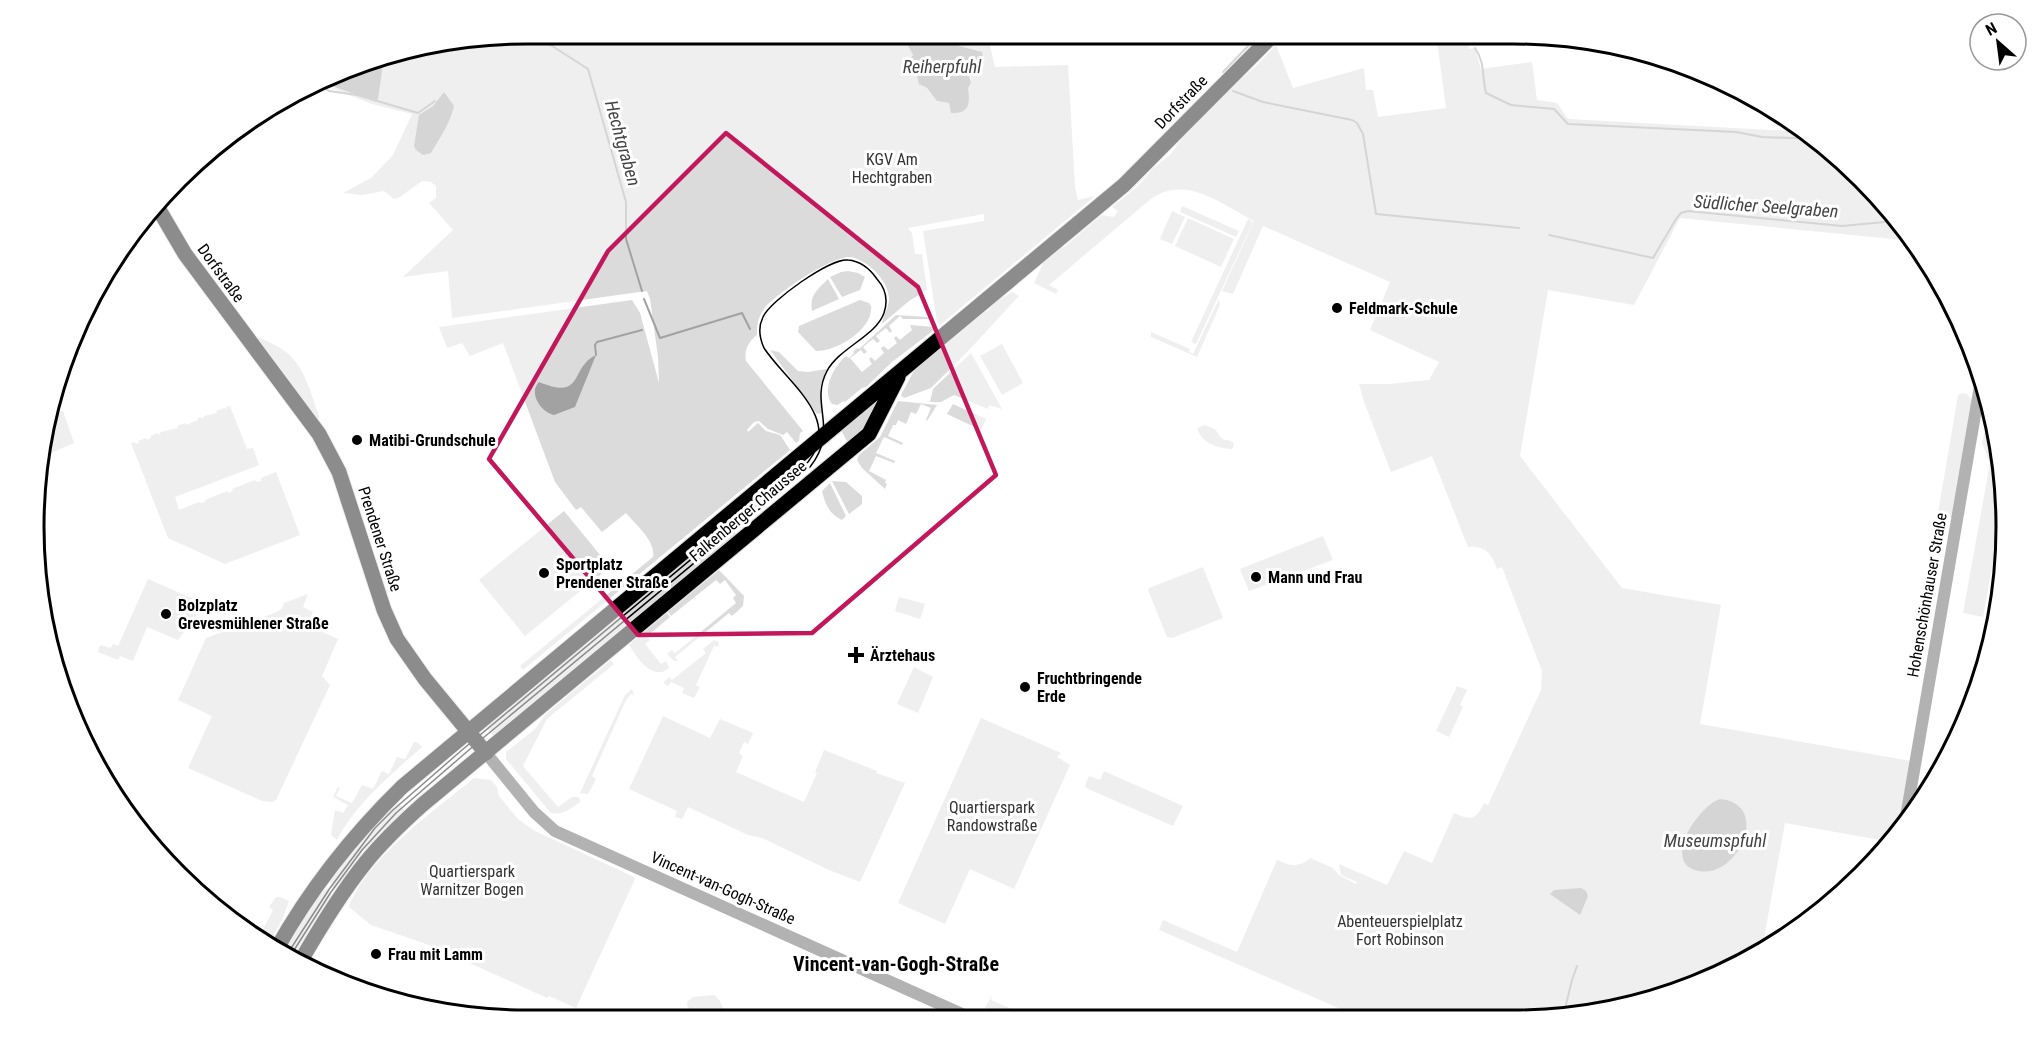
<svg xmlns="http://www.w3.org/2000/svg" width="2040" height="1054" viewBox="0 0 2040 1054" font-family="'Roboto Condensed',sans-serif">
	<rect width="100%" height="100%" fill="#fff"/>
	<path fill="#dbdbdb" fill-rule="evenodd" d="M527,33H908L906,42L913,55L905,64L910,71L916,72L920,84L927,88L937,101L950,103V109L971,83L968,50L959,46L955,33H987L995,67L1068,65L1075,187L1078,200L1095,196L940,325L937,322L923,231L984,221V214L908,228L912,233L915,254H922L927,290L909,301L882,324C883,316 889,308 889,298C888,287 882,278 874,270C867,264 859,258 850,257C832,256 775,294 764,309C758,317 757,325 757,335C748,342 744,350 746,361L803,431L800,433L799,441L796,443L787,432L783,435L768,429L759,421L754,422L747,430L748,432L758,423L766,431L780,435L790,450L523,670L520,666L653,557C656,541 636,525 626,513L602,532L581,507L576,510L555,482L503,343L470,356L462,343L447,348L439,327L632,300L640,313L659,383L658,357L650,299L647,291L452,318L448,271L403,277L453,230L429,203L436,198V186L431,182L422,181L400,197L394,199L384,191L363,195L343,193L371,178L393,155L412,114L372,104L321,84L378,100L384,57ZM444,92L453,111L444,132L431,153L419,116L433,106Z
		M1436,34H1467L1469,49L1475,48L1481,69L1532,62L1537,100L1557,103L1568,119L1809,132L1885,202L1913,241L1680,218L1634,305L1548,290L1520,456L1622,588L1721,605L1700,724L1911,761L1897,833L1884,853L1886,841L1785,823L1762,949L1702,984L1578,1017H1354L1352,1014L1159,930L1163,920L1237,952L1277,860C1290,866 1299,868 1310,858L1333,868L1339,875L1356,884L1357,882L1341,875L1339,864L1387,885L1404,851L1432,863L1454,813C1471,821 1476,820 1484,803L1488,805L1541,690L1542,671L1502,567L1497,569C1492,554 1485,545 1468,547L1432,456L1391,472L1364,402L1359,384H1389L1429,380L1439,362L1370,330L1390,282L1263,226L1233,294L1222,291L1254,221C1221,204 1187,175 1152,198L1049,285L1058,290L1056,294L1034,283L1044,261L1062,246L1064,247L1102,215L1114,217L1118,211L1112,207L1138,186L1153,168L1171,154L1179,142L1228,90L1255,67L1276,45L1293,88L1364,68L1366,90H1373L1378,117L1446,108Z
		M1182,206L1239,231L1236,237L1180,212Z
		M1172,211L1185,217L1172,244L1160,239Z
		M1188,218L1234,239L1221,267L1175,246Z
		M1248,219L1253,222L1196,344L1191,342Z
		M848,271L858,273L865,277L860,290L842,297L830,277L841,272Z
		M828,279L839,299L812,311C809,295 818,289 828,279Z
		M1012,292L1019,296L970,349L931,388L904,398L901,395L915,369L976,317L989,310L994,303Z
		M1219,299L1220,305L1197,357L1151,337V332L1190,349L1189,352L1193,354Z
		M860,300L869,303L871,306C874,329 836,352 816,351L798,332L799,326Z
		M896,315L927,317L932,319H903L900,316L889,326L892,331L890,333L886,328L876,336L880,341L877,343L873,339L863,347L867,352L864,354L861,350L850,358L862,372L872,364L869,359L871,357L875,361L884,353L881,348L884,346L888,350L897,343L894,338L896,336L900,340L912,330L910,325L934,327V330L892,362L866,387L862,388L845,402L843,401L838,405L832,404C821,390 834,366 846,356L849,358L854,353L853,352L857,348L859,349Z
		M251,334C263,340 276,344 286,352C305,367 311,394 319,416L318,420H315Z
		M1002,344L1023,383L1002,395L980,356Z
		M770,350L779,352L798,371L808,372L827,369L820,388L822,413L817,414Z
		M971,353L1002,409L989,405L988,409L954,395L941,402H930L933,389Z
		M1962,393L1967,394L1972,400L1952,517L1944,518L1938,513L1958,395Z
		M883,395L866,431L849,445L841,430Z
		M898,401L937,405L927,421L926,420L931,408L921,404L916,414L911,412L906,424L898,420L896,425H893L888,436L903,443L902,445L884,437L876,453L895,461L894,463L876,456L869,471L886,480L885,483L887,484L885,489L862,468L857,460L859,455L880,437Z
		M953,404L986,419L981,430L947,414Z
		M230,406L247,449L253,448L259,465L175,497L179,510L199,502L201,503L205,502V500L227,491L228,493L233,491L232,489L255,480L257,482L261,481V478L276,472L300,535L225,564L168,538L131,443L135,442L136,444L139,443L138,441L146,438L147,440L151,438V436L158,433L159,435L161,432L178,428L177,426L185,423L186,425L198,420V418L201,417L202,419L204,416L217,413L216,411L224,408L227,409L226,407Z
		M63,411L74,443L44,456L48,416Z
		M1205,425L1215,429L1222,439L1231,441L1234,444L1232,449C1218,448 1202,444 1197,428Z
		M1995,428L2003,463L2004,501L1983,617L1963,613L1990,463L1982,443L1985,430Z
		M832,481L846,482L862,496V504L849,514Z
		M830,483L846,516L842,520C829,514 825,504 822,491Z
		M564,511L610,567L525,636L479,580Z
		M726,521L738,537L495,738L485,725Z
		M1323,536L1333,560L1249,591L1240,569Z
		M1203,567L1223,618L1172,638L1167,637L1148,590L1149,588Z
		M719,570L744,596L743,606L732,616L729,613L675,657L678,661H674L667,654L672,650L675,653L736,603L733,598L736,595L725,580L720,584L716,580L671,616L668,612Z
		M148,579L205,604L178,640L147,627L133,661L120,656L118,660L98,652L100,645L111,648L113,644L118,646Z
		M308,594L303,607L313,612L307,625L338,639L322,676L330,685L276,800L272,802L262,801L188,768L212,716L178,700L206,638L277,612L282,608L284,603Z
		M899,597L925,604L920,619L895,611Z
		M667,613L670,617L647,636L650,640L645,644L661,664L666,661L669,668C653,682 637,658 629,645Z
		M714,640L719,642L718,647L714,646L696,685L700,687L694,698L682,693L684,688L671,682L668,686L663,683L669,677L672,680L706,653L703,649Z
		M611,660L614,664L547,719L523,766L558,807L572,797H578L581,801C573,808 560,817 550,812L506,759V752L535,729L546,714Z
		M914,667L933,677L918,713L897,704Z
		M1457,686L1467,690L1460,705L1463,707L1449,737L1436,731Z
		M632,689L634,696L631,694L626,700L592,776L596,779L588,794L580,793L625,695Z
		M663,716L710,738L720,719L753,733L748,744L744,742L739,753L743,756L736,772L804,802L817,773L815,772L824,750L877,771L876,773C885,776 894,779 905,783L860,882L829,870L762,838L748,835L688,807L682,819L675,817L677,811L629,789Z
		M981,718L1061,753L1057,757L1070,765L1014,889L970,869L945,924L898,903Z
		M414,742H417L422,747C391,775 356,803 337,840L331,835L335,810L343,813L348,805L333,797L338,787L340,788L336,796L352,803L362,785L373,789L382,771L389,774L397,757L405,759Z
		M1104,771L1183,806L1173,826L1086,788L1085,785L1089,776L1100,780Z
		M474,778L491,780L497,787L499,796L518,819L533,830L634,877L635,879L576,1008L549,996L547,998L432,946L371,925L349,907C365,860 435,810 474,778Z
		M399,803L405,811L340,889L337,887L334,891L331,883L328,881L390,804L393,808Z
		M327,888L333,899L295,962L279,952L318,895Z
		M276,897H280L289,901L282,920L268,945L258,939L273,910L269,907Z
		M714,995C721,999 723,1009 725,1016L723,1019L689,1018L687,1002L693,997Z
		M992,995L991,1000L1032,1018H1005L987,1010L985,1008Z"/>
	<path fill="#a2a2a2" d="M908,33H915L919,40H923L930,33H955L959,46L982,52L984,63L978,68L968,71L971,83L968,88C970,103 970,114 951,113L949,103L937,101L927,88L919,84L916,72L906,67L905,64L913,55L906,42Z
		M384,57L378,100L357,95L323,83L368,59Z
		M444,92L454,106C450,124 440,138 431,153L423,155L416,150L414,146L419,115L433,106Z
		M596,355L575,407L554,415C541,412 528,393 539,382C585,401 569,368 596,355Z
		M1720,799C1772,804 1738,879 1699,871C1660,864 1698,806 1720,799Z
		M1581,888L1586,891L1588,896L1580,915L1550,894L1554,890Z"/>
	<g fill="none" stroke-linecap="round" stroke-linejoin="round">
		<path stroke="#a2a2a2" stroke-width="2" d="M532,33L588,69L626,202V239L642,291
			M1475,48C1485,62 1482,77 1486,93L1511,105L1554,109L1568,124L1736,132L1762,137L1818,139
			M1223,72L1248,46
			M320,85L329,91L357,95L418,113L435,101
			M1233,91L1263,102L1352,120L1357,123L1363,134L1376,214L1519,228
			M1549,235L1653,258L1676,219L1681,213L1688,211L1842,226L1885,222
			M644,299L660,338L742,313L750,329
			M596,355L595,345L597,342L642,330
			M1563,1017L1572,980L1577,966"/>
		<defs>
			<path id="major" d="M158,208L185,254L319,434L339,472L384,610L397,639L425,679L486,753
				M276,950C310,889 352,836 402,787L1124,185L1274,34
				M299,964C319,929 340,894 366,862C383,841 402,823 422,805L869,434L898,377"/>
		</defs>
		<use href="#major" stroke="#dbdbdb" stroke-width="17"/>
		<path stroke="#545454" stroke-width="12" d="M486,753L534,812L555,831L973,1019
			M1905,823L1982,374"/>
		<use href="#major" stroke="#000" stroke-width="15"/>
		<path stroke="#000" stroke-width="1.5" d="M286,956L330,888L375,828L393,810L462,750L808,462C843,418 786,382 764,348C759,337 758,327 763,317C770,301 830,258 848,260C861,261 870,269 877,279C886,289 888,301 884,313C876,336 839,348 827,371C809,405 840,429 810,467L477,743L396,813L362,850L331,892L289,958"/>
	</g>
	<path d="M0 0H2040V1054H0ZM726,133L918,287L996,475L812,633L638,635L489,459L608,251Z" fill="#fff" fill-opacity=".55" fill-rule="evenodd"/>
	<path fill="none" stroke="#c2185b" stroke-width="4.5" stroke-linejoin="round" d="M726,133L918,287L996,475L812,633L638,635L489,459L608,251Z"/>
	<g fill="#000" stroke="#fff" stroke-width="2">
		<circle cx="1337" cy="308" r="6"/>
		<circle cx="357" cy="440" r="6"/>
		<circle cx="544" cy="573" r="6"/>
		<circle cx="1256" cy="577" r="6"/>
		<circle cx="166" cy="614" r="6"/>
		<path d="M853 646h6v6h6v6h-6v6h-6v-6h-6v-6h6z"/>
		<circle cx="1025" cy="687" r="6"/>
		<circle cx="376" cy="954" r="6"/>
	</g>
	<g text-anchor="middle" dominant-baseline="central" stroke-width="6" stroke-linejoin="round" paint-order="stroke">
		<g font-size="16" fill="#000" stroke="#fff">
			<text transform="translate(1181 102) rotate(-46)">Dorfstraße</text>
			<text transform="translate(221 273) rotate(54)">Dorfstraße</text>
			<text transform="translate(748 511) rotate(-40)">Falkenberger Chaussee</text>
			<text transform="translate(380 539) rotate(72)">Prendener Straße</text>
			<text transform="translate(1927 595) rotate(-80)">Hohenschönhauser Straße</text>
			<text transform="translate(723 888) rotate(24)">Vincent-van-Gogh-Straße</text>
		</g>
		<g font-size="16" fill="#323232" stroke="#fff">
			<text x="892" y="159">KGV Am<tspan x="892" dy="18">Hechtgraben</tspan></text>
			<text x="992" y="807">Quartierspark<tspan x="992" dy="18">Randowstraße</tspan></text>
			<text x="472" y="871">Quartierspark<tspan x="472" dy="18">Warnitzer Bogen</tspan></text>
			<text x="1400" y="921">Abenteuerspielplatz<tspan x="1400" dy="18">Fort Robinson</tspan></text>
		</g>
		<g font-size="16" font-weight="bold" fill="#000" stroke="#fff" text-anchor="start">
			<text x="1349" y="308">Feldmark-Schule</text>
			<text x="369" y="440">Matibi-Grundschule</text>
			<text x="556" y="564">Sportplatz<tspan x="556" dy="18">Prendener Straße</tspan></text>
			<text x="1268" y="577">Mann und Frau</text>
			<text x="178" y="605">Bolzplatz<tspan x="178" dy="18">Grevesmühlener Straße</tspan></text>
			<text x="870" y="655">Ärztehaus</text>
			<text x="1037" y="678">Fruchtbringende<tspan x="1037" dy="18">Erde</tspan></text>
			<text x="388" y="954">Frau mit Lamm</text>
		</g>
		<g font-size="18" font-style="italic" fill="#434343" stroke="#fff">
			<text x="942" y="66">Reiherpfuhl</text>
			<text transform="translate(623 143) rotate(74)">Hechtgraben</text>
			<text transform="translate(1766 206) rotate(4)">Südlicher Seelgraben</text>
			<text x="1715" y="840">Museumspfuhl</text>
		</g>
		<g font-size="20" font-weight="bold" fill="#000" stroke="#fff">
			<text x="896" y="964">Vincent-van-Gogh-Straße</text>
		</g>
	</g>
	<path d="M0 0H2040V1054H0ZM527 44H1513A483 483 0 0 1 1996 527V527A483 483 0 0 1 1513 1010H527A483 483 0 0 1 44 527V527A483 483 0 0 1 527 44Z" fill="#fff" fill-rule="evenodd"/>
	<path fill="none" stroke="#000" stroke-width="3" d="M527 44H1513A483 483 0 0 1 1996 527V527A483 483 0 0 1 1513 1010H527A483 483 0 0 1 44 527V527A483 483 0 0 1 527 44Z"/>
	<g transform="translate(1998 42) rotate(332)"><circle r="28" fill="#ffffff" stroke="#999999" stroke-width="1.5"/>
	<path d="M0-4.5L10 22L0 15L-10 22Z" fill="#000000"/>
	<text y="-9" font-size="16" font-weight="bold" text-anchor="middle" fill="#000000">N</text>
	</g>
</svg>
